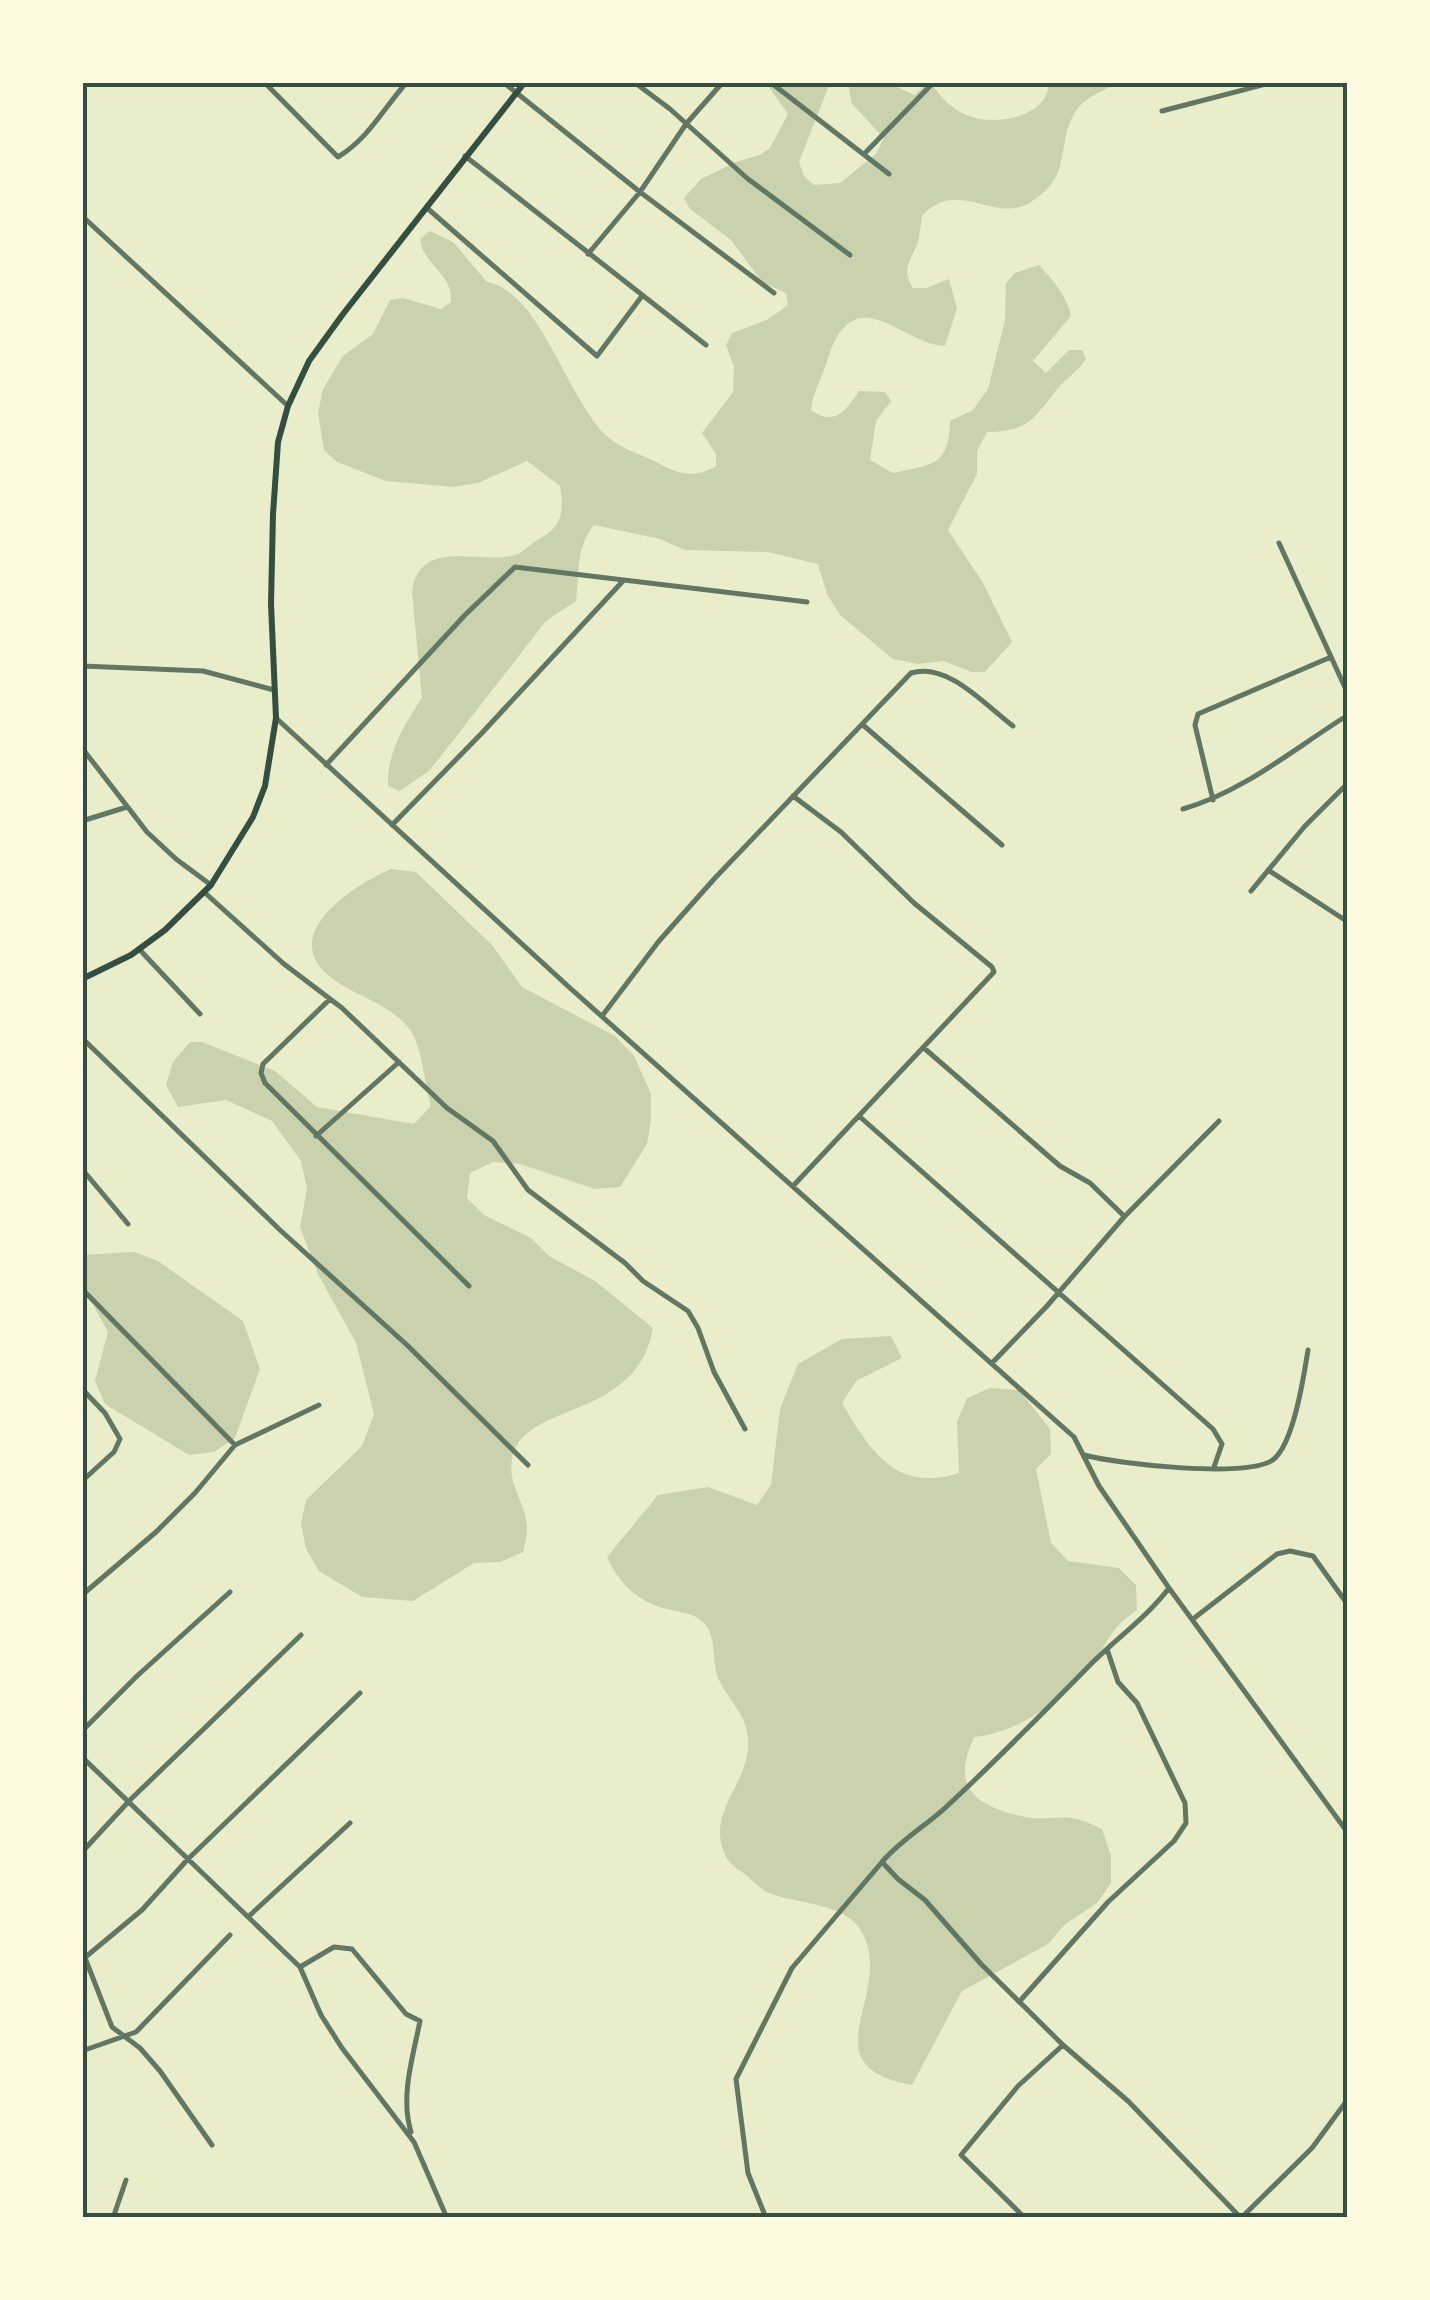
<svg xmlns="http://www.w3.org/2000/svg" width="1430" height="2300" viewBox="0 0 1430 2300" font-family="Arial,sans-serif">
	<rect width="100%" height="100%" fill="#e9edc9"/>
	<path fill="#cad2ad" d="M766,83H830L799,162L804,176L814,185L840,183L876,154L884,138L852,104L848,83L891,84L914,95L922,88L920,83H931C942,99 953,111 972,117C997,126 1051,115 1048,83H1118C1102,91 1083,98 1074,114C1056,146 1073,176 1031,202C995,225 957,176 922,216C921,224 920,233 918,241C912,261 900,267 913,288H926L949,279L957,308L945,346C901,344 855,276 828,358C823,376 813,391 811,410C834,427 846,411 859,391L885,392L891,401L876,421L870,460L893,473C932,464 949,467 950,421L973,410L988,389L1005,320L1006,283L1015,273L1039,265C1053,280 1067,296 1071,316L1033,361L1046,373L1069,350H1082L1086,359C1078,372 1067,377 1058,388C1033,419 1030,431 987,432L977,451V474L948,530L983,583L1012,642L985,672H972L944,661L918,664L893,659L840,615L827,594L818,564L768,552L685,550L660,539L594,525C576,546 579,575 576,601L546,621L430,770L400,791L388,786C387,752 404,725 422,698L412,592C419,533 490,569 520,553C526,549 532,543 539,539C563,526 564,511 560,486L527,461L478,483L453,487L386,481L337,462L324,450L318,413L323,389L343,356L373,334L390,300L403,298L441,309L451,302C453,272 423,266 420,239L430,231L453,242L487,282C541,291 568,403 609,438C622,449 643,455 658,463C678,474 694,479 716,466V454L702,433L733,392L734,367L726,345L732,333L767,320L788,305L786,293L762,282L731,240L690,209L684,198L701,179L736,162L760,155L770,148L788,114Z
		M391,869L416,872L492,945L522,987L615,1036L634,1056L651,1094V1120L647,1144L620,1187L595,1189L520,1164L493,1162L470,1173L467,1198L484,1215L531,1238L549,1256L595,1281L653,1328C637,1420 528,1401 513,1455C505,1484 527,1502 527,1529C527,1536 525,1545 523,1552L500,1562L474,1563L413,1601L362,1597L319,1571L306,1549L301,1524L306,1500L362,1446L374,1414L356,1343L318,1274L300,1227L307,1189L301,1161L272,1121L226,1100L178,1107L166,1085L173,1062L190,1042H202L275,1071L317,1107L414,1124L431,1106C426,1087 421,1046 411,1031C393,1005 357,997 333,979C274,936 354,885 391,869Z
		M134,1252L158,1261L243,1321L260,1369L235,1438L214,1452L189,1455L105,1404L95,1381L108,1332L83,1286L82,1255Z
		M891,1336L902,1358L856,1381L842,1403C871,1452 896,1493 959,1473L957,1422L967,1398L990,1388L1019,1390L1050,1429L1051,1454L1036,1469L1051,1543L1068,1561L1119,1568L1136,1585L1137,1610C1108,1630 1111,1640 1091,1664C1061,1700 1022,1732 974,1737C950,1789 976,1806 1025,1817C1043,1821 1063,1814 1080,1820C1088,1822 1095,1826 1102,1829L1111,1856V1883L1097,1903L1064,1925L1048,1944L962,1991L912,2085C806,2066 894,1996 863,1934C846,1901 797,1905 769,1893C760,1889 752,1880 745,1874C739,1870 731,1865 728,1860C698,1808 763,1780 745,1724C739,1708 725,1694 718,1678C712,1663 716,1640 707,1627C696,1612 682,1613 667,1609C637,1602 619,1583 607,1557L658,1495L708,1487L757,1505L771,1485L780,1409L798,1364L842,1339Z"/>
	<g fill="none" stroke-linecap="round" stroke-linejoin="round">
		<path stroke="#617663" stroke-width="5" d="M264,82L338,157C369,138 383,109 407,82
			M503,82L640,192L774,293
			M634,82L670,109L748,179L850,255
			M770,82L889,174
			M1162,111L1274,82
			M865,153L934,82
			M465,156L706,345
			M427,208L597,356L642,296
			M82,216L288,406
			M588,254L640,192L686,124L723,82
			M1279,543L1348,694
			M82,666L203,671L274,690
			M276,718L570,988L1074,1437L1099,1486L1169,1588L1348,1833
			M863,725L1002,845
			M82,748L147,832L176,859L211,885
			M326,765L465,615L515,567L807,602
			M1213,800L1195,725L1198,714L1331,657
			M1183,809C1243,792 1295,748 1348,715
			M82,821L127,807
			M392,825L481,734L623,581
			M1268,870L1348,922
			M1251,891L1305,826L1348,783
			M204,892L284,964L342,1008L447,1108L493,1141L528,1190L625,1263L643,1281L688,1311L698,1328L714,1372L745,1429
			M139,949L200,1014
			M330,999L263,1064L261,1073L265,1083L469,1286
			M602,1016L659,941L715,878L911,673C948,662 985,705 1013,726
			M82,1038L280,1230L407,1345L528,1465
			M924,1048L1060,1166L1090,1183L1124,1216
			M859,1116L1213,1429L1222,1444L1214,1467
			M316,1136L399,1062
			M82,1169L128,1224
			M793,1186L994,972L992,967L914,903L841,832L793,796
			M82,1289L235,1445
			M992,1363L1047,1306L1124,1217L1219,1121
			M82,1389L105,1413L120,1439L114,1452L82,1481
			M1084,1455C1117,1464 1250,1479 1274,1459C1294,1442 1304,1375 1308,1350
			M1169,1588C1147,1617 1118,1637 1092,1663C1044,1712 996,1761 945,1808C924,1827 901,1840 882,1862L898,1879L925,1900L981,1964L1063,2045L1128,2101L1241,2218L1312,2148L1348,2099
			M82,1595L156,1532L195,1493L235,1445L319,1405
			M1193,1619L1277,1554L1290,1551L1313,1556L1348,1605
			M82,1731L137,1676L230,1592
			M82,1757L300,1967L321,2015L342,2048L414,2142L447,2218
			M82,1852L130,1800L301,1635
			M248,1917L350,1823
			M82,1950L112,2027L140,2048L160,2071L212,2145
			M82,1960L142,1910L188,1859L360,1693
			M300,1967L334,1947L352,1949L406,2014L420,2021C413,2057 400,2096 411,2132
			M1019,2002L1108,1902L1174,1841L1186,1823L1185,1803L1137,1703L1118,1682L1107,1649
			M82,2051L136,2032L230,1935
			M113,2218L126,2180
			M766,2218L748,2173L736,2079L792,1968L882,1862
			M1025,2218L961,2155L1018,2086L1063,2045"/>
		<path stroke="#344e41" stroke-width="6" d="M82,979L131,955L165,930L211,885L253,817L265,786L276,718L271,604L273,514L278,442L288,406L309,361L343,314L525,82"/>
	</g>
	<rect width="1430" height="2300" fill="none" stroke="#fefae0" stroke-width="170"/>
	<rect x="85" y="85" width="1260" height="2130" fill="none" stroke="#344e41" stroke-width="4"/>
</svg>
